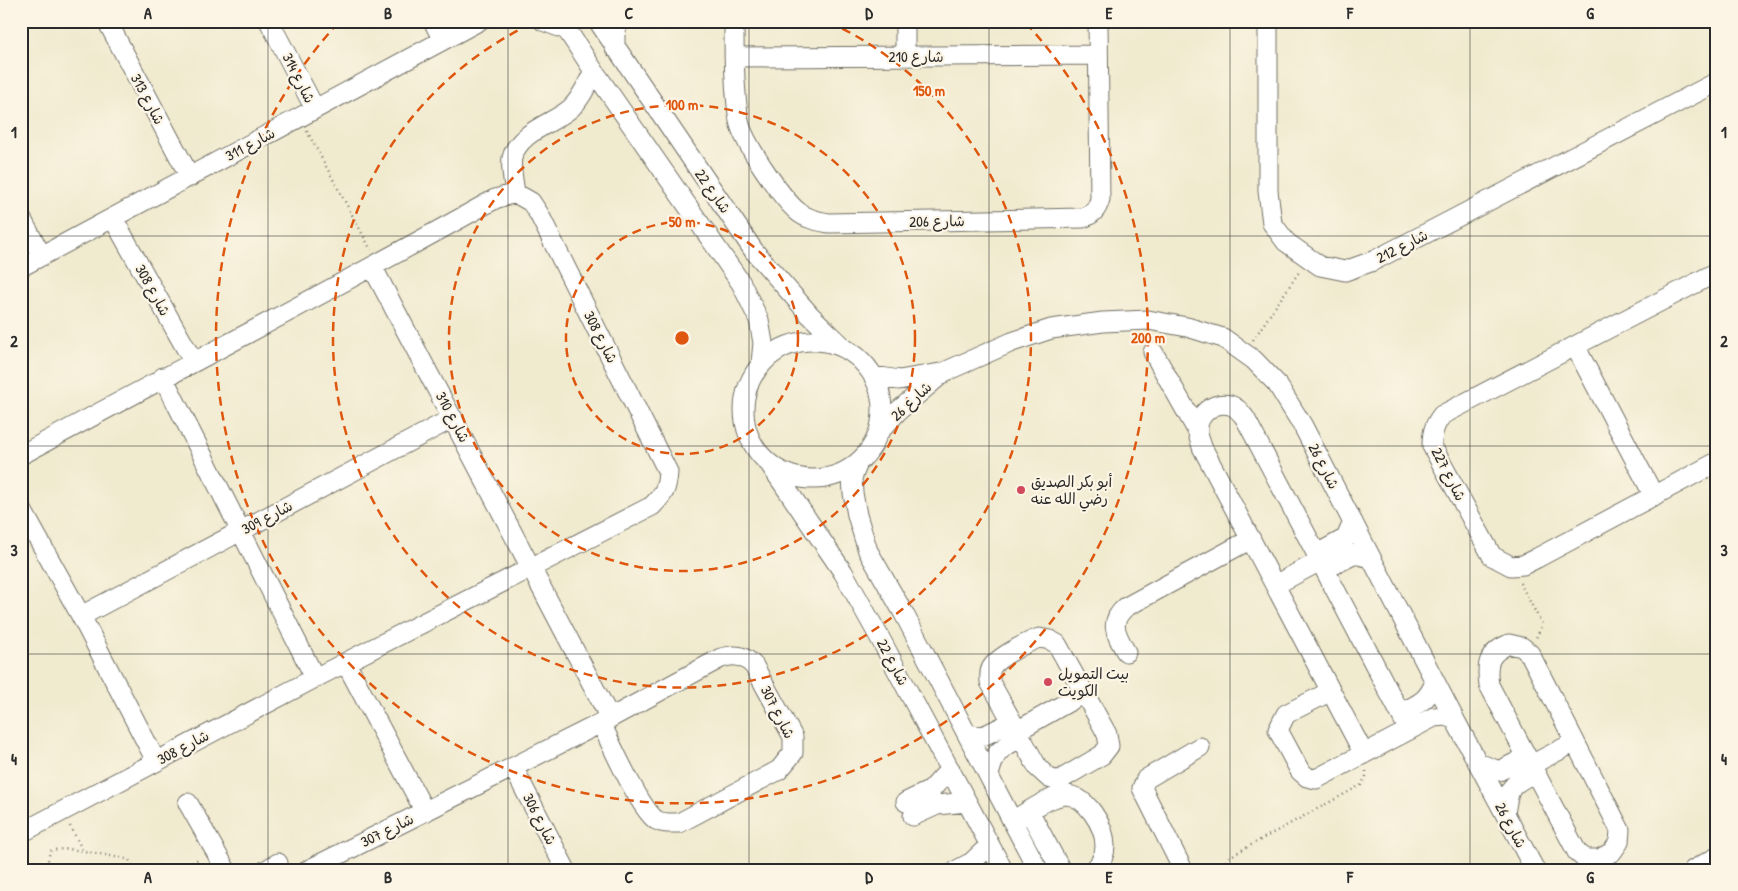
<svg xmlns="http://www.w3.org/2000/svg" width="1738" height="891" viewBox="0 0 1738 891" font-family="'Patrick Hand','Playpen Sans Arabic',sans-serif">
	<rect width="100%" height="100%" fill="#fcf5e5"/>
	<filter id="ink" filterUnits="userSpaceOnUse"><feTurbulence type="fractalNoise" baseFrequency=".02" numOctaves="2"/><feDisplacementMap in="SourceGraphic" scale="10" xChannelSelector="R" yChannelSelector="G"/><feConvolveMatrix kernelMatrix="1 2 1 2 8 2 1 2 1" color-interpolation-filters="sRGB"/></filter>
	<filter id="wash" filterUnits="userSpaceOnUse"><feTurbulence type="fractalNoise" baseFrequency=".0096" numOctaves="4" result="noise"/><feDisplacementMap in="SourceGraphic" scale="20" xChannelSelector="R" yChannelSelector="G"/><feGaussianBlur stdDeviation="1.12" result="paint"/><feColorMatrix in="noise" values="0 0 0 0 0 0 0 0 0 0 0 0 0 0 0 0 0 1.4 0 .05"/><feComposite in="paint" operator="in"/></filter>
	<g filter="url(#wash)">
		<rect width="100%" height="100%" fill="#f0eacf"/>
	</g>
	<g filter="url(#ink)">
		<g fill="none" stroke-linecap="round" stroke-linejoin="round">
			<defs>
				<path id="minor" d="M107,21L190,177
					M269,21L315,109
					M433,21L443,40
					M543,21L567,30
					M561,21L594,71L741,283L759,320L763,343L761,363
					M598,21L754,251L810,315L841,345
					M734,21C734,54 734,89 739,121C743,142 781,197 797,211C806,219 818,221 829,223L1083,218C1093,214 1097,210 1100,199L1098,21
					M905,21V57
					M1268,21V191L1272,223L1286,242L1320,266L1345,271L1373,261L1717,82
					M615,48V35L618,21
					M734,57L1098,55
					M515,193C514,184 510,166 512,158C519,131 553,124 571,108C582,98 587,84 594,71
					M21,218L42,256
					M113,218L193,361
					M21,267L479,21
					M373,268L610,718
					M1717,272L1442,415C1434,425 1432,433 1432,446L1492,556L1511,566L1523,565L1537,558L1717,462
					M744 410a69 69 0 1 1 138 0a69 69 0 1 1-138 0Z
					M1575,346L1654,496
					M1153,352L1198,432
					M874,376L899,380L940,373
					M163,377L315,678
					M879,432L898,411L944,372L1012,342L1051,329L1103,322L1148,320L1187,327L1223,338L1254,360L1277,384L1303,426L1455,720L1535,870
					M21,455C179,369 338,287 495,199L515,193L531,202L539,214L668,472C667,489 664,494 652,506L315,678L21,833
					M769,463L843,572L881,640L1003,870
					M858,463L852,478L853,493L857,515L868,551L903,612L1038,870
					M21,508L81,616L156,761
					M1317,554L1346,538L1353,522
					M1325,569L1355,554L1371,558
					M1275,585L1320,561
					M81,616L453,418
					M1039,638L1050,640L1057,644L1107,734L1109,746L1102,755L1058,781L1049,778L1038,768L990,682C990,677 989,673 991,669C995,658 1028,642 1039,638Z
					M1509,644L1522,647L1530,654L1620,830L1619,842L1612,852L1599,859H1585L1577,852L1489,685C1486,664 1488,653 1509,644Z
					M1126,652C1116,634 1108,622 1126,607L1251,539
					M346,663L425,812
					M1331,691L1286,714L1278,730L1300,771L1307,777L1316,779L1434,717L1446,716L1455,720
					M1401,713C1419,703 1427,702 1435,682
					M1017,731L1084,693
					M967,734L983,736L1012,722
					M1364,754L1202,447C1201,442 1198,437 1198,432C1196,415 1213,401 1230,405C1237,407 1241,413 1245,418L1409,730
					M1478,763L1499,771L1527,757
					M1531,765L1575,742
					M513,767L566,870
					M989,775C996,749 998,751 1021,737
					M906,802L931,790L950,769
					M188,803L226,870
					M1029,811L1061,870
					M1505,814C1509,785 1510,786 1535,772
					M913,816L937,805L967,802
					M1012,821C1026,813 1050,796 1065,795C1086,795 1105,826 1105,846C1105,855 1101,863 1094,870
					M266,870L278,863
					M308,870L601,723L721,658C735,654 744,655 754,666L793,737V753L779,770L679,823C671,823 663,824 656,820C640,809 611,744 601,723
					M957,870L972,862L990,845
					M1183,870L1142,788L1146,779L1200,747
					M1693,870L1717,857"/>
			</defs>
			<use href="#minor" stroke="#706e64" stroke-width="21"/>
			<path stroke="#706e64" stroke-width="2.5" stroke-dasharray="1 4" stroke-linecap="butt" d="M307,131L371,250
				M1253,340L1299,272
				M1520,583L1542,624L1536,638
				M70,826L83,851
				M46,870L50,851C68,845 107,856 126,859L129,860L135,870
				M179,870L200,858
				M1221,870L1229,857L1361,785L1366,776V770"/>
			<use href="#minor" stroke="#fff" stroke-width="19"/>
		</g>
	</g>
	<path fill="none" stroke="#2b2b2b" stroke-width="1" stroke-opacity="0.55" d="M268,21V870M508,21V870M749,21V870M989,21V870M1230,21V870M1470,21V870M21,236H1717M21,446H1717M21,654H1717"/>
	<g fill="none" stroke="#df570e" stroke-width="2.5" stroke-dasharray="9 6">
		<circle cx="682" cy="338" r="116"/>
		<circle cx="682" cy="338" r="233"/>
		<path d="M829 22A349 349 0 1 1 535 22"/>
		<path d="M1026 23A466 466 0 1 1 338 23"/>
	</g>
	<g fill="#d1495b" stroke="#fcf5e5" stroke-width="2">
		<circle cx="1021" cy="490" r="5"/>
		<circle cx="1048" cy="682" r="5"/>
	</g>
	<g text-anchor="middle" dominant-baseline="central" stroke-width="4.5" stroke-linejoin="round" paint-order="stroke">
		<g font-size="15" fill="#2b2b2b" stroke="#fcf5e5">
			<text x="916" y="56">شارع 210</text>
			<text transform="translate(299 78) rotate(63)">شارع 314</text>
			<text transform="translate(148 99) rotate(62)">شارع 313</text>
			<text transform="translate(250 144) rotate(-28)">شارع 311</text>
			<text transform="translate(713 191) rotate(55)">شارع 22</text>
			<text transform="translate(937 221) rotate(-1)">شارع 206</text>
			<text transform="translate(1402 246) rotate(-27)">شارع 212</text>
			<text transform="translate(153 290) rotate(61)">شارع 308</text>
			<text transform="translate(601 337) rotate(63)">شارع 308</text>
			<text transform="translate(911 401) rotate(-43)">شارع 26</text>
			<text transform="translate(453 417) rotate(62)">شارع 310</text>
			<text transform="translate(1324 466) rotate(63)">شارع 26</text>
			<text transform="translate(1449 474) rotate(63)">شارع 227</text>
			<text transform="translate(267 517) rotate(-28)">شارع 309</text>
			<text transform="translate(893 662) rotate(62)">شارع 22</text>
			<text transform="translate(778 712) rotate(63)">شارع 307</text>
			<text transform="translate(183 747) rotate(-28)">شارع 308</text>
			<text transform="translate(540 819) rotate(63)">شارع 306</text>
			<text transform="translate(1511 825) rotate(62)">شارع 26</text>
			<text transform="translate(387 830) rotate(-26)">شارع 307</text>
		</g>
		<g font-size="15" fill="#2b2b2b" stroke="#fcf5e5" text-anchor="start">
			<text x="1031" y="481">أبو بكر الصديق<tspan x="1031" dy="17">رضي الله عنه</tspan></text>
			<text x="1058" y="673">بيت التمويل<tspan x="1058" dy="17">الكويت</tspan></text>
		</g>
	</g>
	<circle cx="682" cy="338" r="8" fill="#df570e" stroke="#fcf5e5" stroke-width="2.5"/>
	<g font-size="15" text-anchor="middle" font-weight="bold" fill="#df570e" stroke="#fcf5e5" stroke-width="4.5" stroke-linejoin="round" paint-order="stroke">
		<text x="929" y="96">150 m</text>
		<text x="682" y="110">100 m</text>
		<text x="682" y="227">50 m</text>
		<text x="1148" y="343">200 m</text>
	</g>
	<rect width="1738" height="891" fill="none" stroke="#fcf5e5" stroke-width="55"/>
	<rect x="28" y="28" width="1682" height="836" fill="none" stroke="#2b2b2b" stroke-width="2"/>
	<g font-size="16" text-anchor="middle" font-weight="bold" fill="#2b2b2b">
		<text x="148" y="19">A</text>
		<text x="388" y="19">B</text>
		<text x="629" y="19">C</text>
		<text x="869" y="19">D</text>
		<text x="1109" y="19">E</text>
		<text x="1350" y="19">F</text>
		<text x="1590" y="19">G</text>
		<text x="14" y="138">1</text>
		<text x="1724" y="138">1</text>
		<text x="14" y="347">2</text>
		<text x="1724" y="347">2</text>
		<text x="14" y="556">3</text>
		<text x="1724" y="556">3</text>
		<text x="14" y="765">4</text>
		<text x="1724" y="765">4</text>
		<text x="148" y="883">A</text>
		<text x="388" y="883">B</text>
		<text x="629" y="883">C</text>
		<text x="869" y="883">D</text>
		<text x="1109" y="883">E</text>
		<text x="1350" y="883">F</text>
		<text x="1590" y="883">G</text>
	</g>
</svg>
